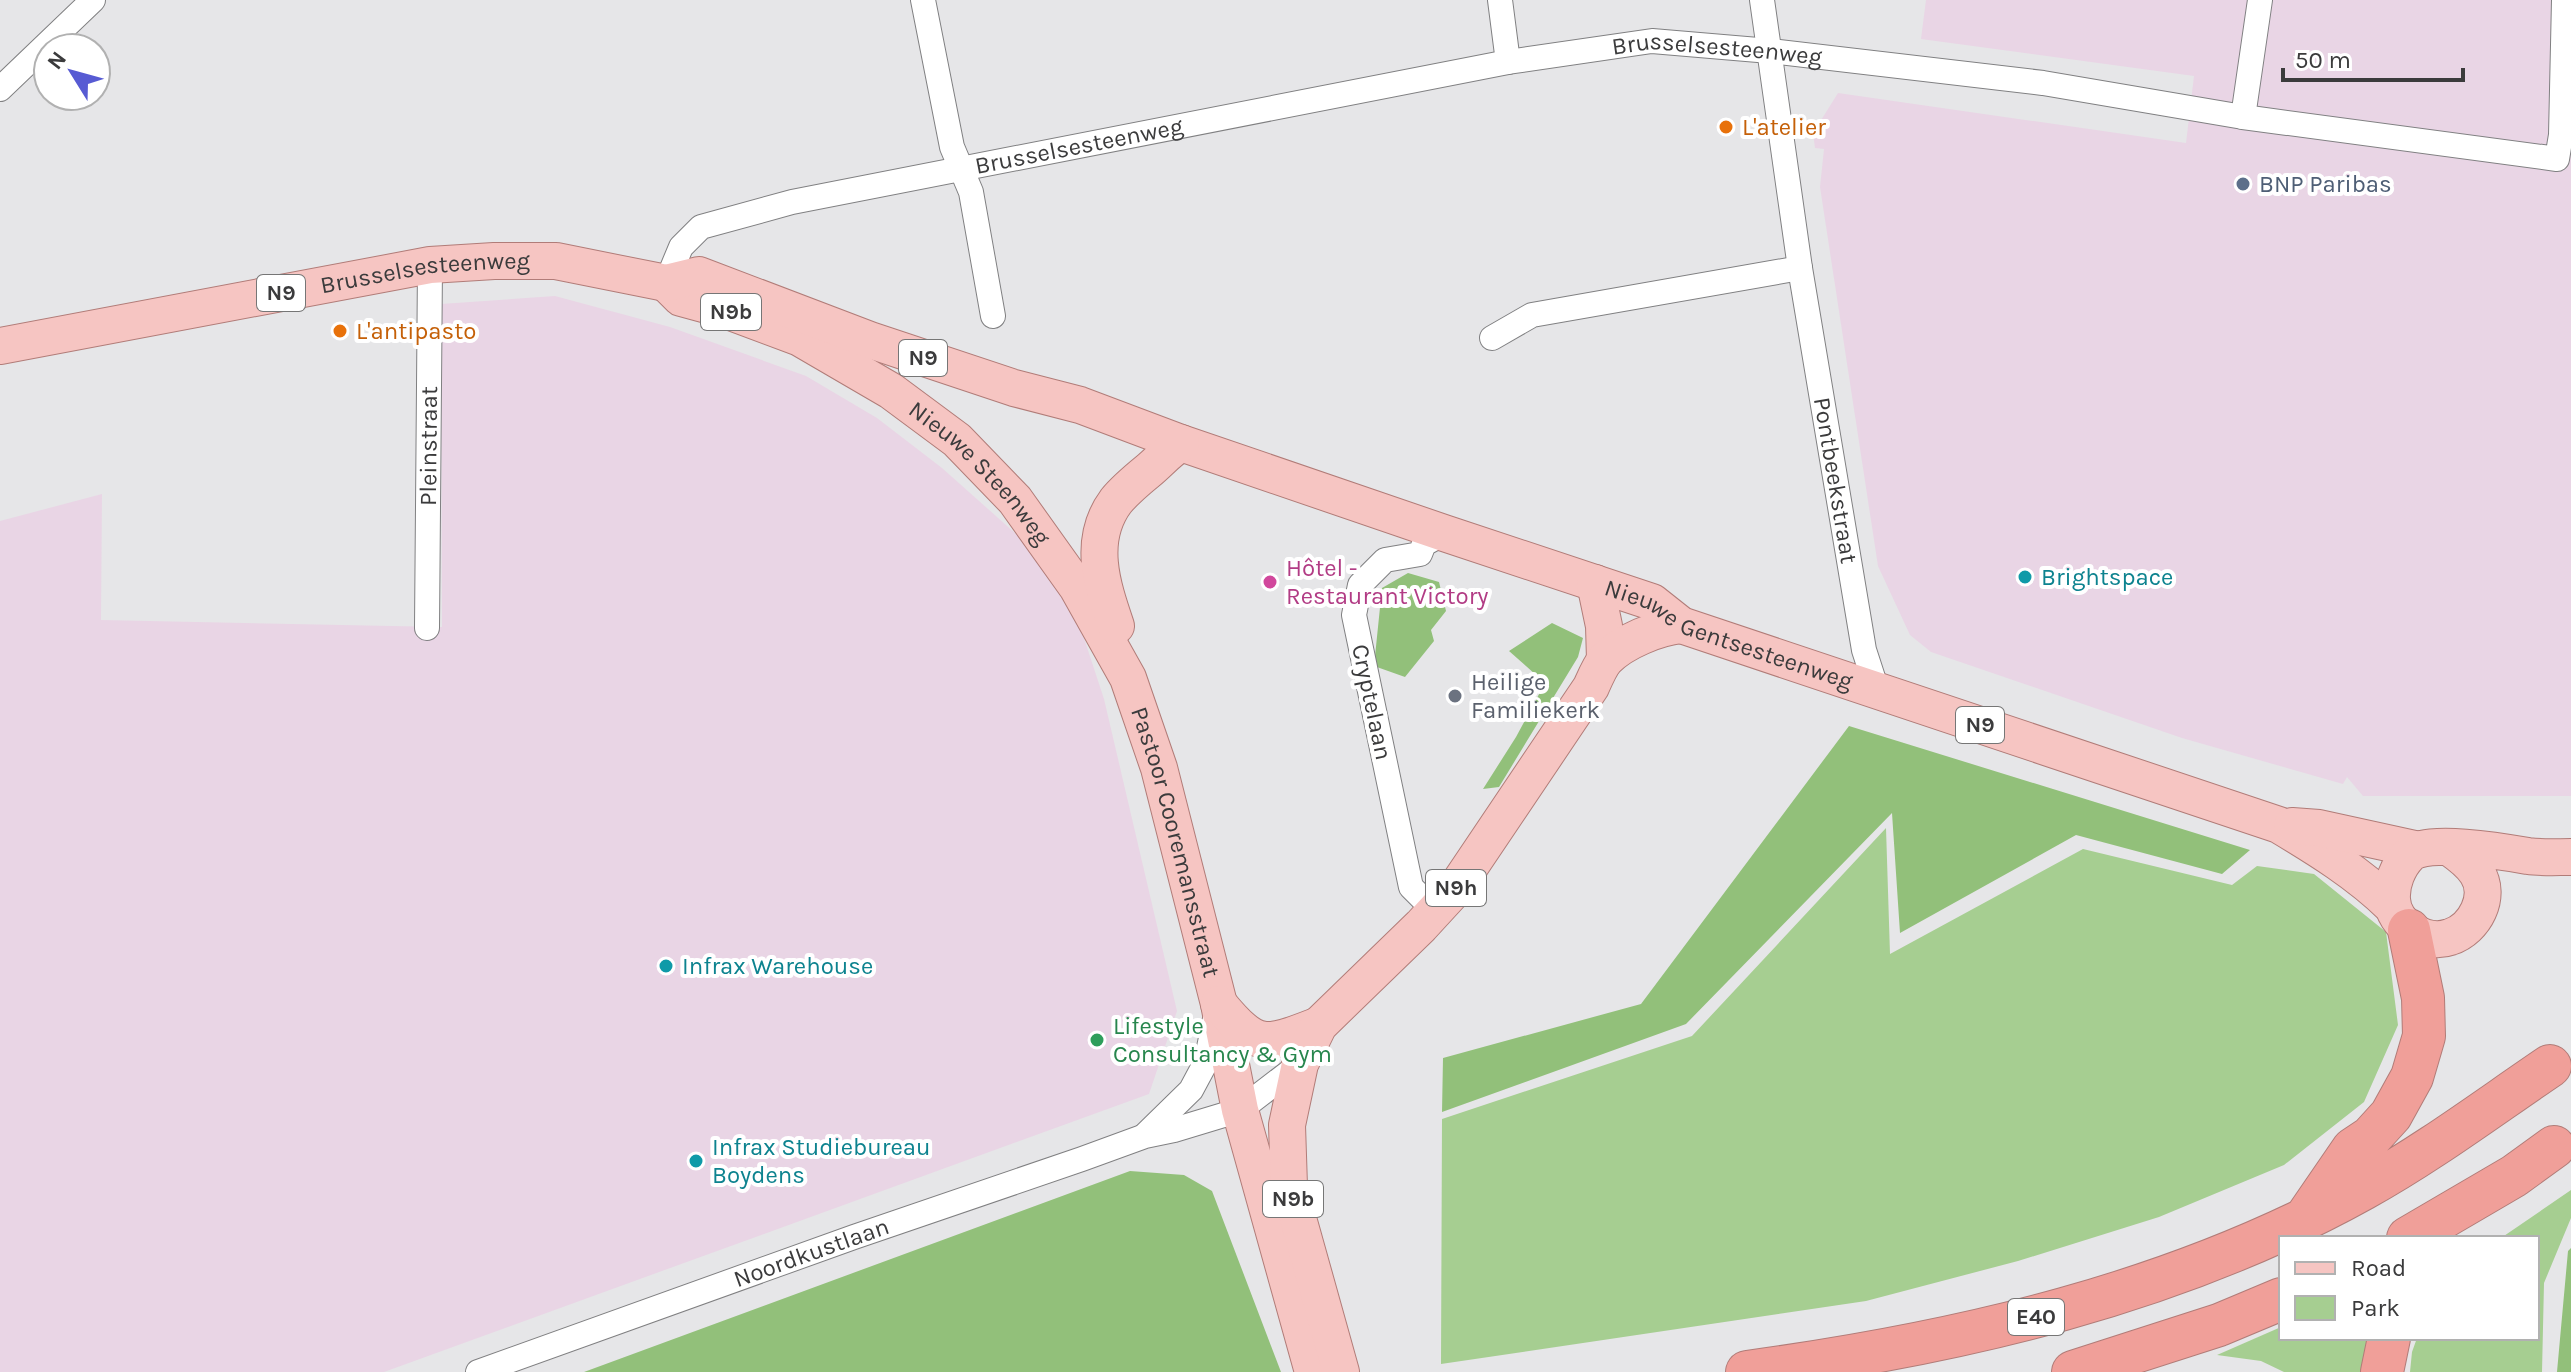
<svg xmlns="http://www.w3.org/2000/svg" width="2571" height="1372" viewBox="0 0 2571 1372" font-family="Karla,sans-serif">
	<rect width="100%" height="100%" fill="#e6e6e8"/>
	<path fill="#e9d5e5" d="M1926,0H2571V796H2363L2347,777L2343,784L2182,738L1931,652L1910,635L1878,566L1820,187L1824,149L1815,148L1813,133L1838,93L2186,143L2194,76L1921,39Z
		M555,296L670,327L806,376L877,418L942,468L1060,573L1079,623L1104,699L1177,1011L1149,1094L384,1372H0V521L102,494L101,620L442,627L441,304Z"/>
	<path fill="#a6ce91" d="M1886,828L1890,954L2083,849L2232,885L2257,866L2314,874L2386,932L2398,1025L2364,1102L2284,1165L2159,1217L2018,1261L1866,1301L1441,1364L1442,1119L1692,1036Z
		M2571,1190V1218L2544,1283L2542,1372H2410L2412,1352L2417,1338H2537V1238H2501Z
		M2281,1327V1338H2376L2372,1372H2284L2261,1361L2217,1355Z"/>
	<path fill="#92c07a" d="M1408,573L1439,582L1446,611L1431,630L1434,641L1405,677L1374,666L1382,588Z
		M1552,623L1583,638L1578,657L1499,787L1483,789L1516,737L1545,683L1509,651Z
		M1849,726L2250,850L2222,874L2076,835L1900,933L1892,813L1686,1024L1442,1112L1443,1058L1641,1004Z
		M1130,1171L1184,1175L1212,1191L1281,1372H584Z
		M2571,1248V1372H2557L2568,1251Z"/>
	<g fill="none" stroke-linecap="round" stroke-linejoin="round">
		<defs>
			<g id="street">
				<path d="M923,0L952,147L971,192L993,316"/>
				<path d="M1500,0L1508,62"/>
				<path id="s1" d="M1762,0L1800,268L1864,650L1877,690"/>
				<path d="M0,89L93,0"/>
				<path d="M2243,117L2260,0"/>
				<path id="s2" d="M666,283L681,247L701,227L792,202L1508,62L1652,41L1770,51L2043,83L2243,117L2557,159L2561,135L2564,0"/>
				<path d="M1492,338L1532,315L1800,268"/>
				<path id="s3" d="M427,628L430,265"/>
				<path d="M1435,911L1411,887L1354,615L1360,585L1385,560L1420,554L1424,544L1444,533"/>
				<path d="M1146,1134L1191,1090L1206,1062L1216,1014"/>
				<path id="s4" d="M478,1372L854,1237L1082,1159L1145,1136L1174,1130L1240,1110L1300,1064"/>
			</g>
			<g id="primary">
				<path id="s5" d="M666,283L681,298L725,310L800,338L891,391L957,440L1015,500L1077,587L1128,678L1159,768L1219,1004L1240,1110L1313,1372"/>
				<path id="s6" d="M0,346L430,265L494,261H556L666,283L699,275L870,340L1014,388L1080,405L1181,443L1444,533L1652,602L1681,625L2279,825C2319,849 2358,873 2392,906"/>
				<path d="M1595,583L1604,626L1605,660"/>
				<path d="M1116,626C1102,585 1087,540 1116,501C1125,490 1137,480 1148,471C1159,462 1168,451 1181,443"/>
				<path d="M2292,826L2319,828L2415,849"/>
				<path d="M2450,848C2460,855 2470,862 2477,873C2492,896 2475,929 2450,937C2425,946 2393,925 2392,899C2391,884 2398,866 2409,855C2425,838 2505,852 2528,856C2542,858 2557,857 2571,857"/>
				<path d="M1219,1004C1257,1050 1265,1046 1319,1025"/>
				<path d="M1341,1372L1289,1186L1287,1125L1300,1064L1319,1025L1421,926L1455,889L1591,687C1595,678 1600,666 1606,659C1624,641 1657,628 1681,625"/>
			</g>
			<path id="highway" d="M2307,1216L2353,1149L2371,1137L2391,1115L2412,1077L2424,1036L2423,998L2409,930
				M2408,1238L2514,1176L2554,1147
				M1747,1372C1959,1343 2174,1294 2363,1189C2428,1153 2488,1108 2550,1066
				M2073,1372L2219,1325L2281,1299
				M2382,1372L2389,1338"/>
		</defs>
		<use href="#street" stroke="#808082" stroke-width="26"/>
		<use href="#primary" stroke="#b17c78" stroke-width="38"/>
		<use href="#highway" stroke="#b17c78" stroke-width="44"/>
		<use href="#street" stroke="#fff" stroke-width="24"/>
		<use href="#primary" stroke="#f6c5c2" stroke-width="36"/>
		<use href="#highway" stroke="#f09f99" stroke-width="42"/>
	</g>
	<g fill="#e8710a" stroke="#fff" stroke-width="3">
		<circle cx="1726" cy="127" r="8"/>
		<circle cx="340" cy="331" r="8"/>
	</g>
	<circle fill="#5c6f8a" stroke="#fff" stroke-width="3" cx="2243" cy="184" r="8"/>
	<g fill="#0f9aa8" stroke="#fff" stroke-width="3">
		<circle cx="2025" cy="577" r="8"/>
		<circle cx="666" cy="966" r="8"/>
		<circle cx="696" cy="1161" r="8"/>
	</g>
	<circle fill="#d1479c" stroke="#fff" stroke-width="3" cx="1270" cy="582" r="8"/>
	<circle fill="#6b7280" stroke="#fff" stroke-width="3" cx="1455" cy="696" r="8"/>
	<circle fill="#2e9e5b" stroke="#fff" stroke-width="3" cx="1097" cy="1040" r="8"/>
	<g text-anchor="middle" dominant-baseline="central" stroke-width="8" stroke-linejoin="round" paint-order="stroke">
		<g fill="#fff" stroke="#767676" stroke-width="2">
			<rect x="257" y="275" width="48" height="36" rx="6"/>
			<rect x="701" y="294" width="60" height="36" rx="6"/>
			<rect x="899" y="340" width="48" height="36" rx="6"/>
			<rect x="1956" y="707" width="48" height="36" rx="6"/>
			<rect x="1426" y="870" width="60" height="36" rx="6"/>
			<rect x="1263" y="1181" width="60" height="36" rx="6"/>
			<rect x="2008" y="1299" width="56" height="36" rx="6"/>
		</g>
		<g font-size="22" font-weight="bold" fill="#3b3b3c">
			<text x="281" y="293">N9</text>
			<text x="731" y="312">N9b</text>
			<text x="923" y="358">N9</text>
			<text x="1980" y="725">N9</text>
			<text x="1456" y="888">N9h</text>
			<text x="1293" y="1199">N9b</text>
			<text x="2036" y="1317">E40</text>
		</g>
		<g font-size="24" fill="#3b3b3c" stroke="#fff">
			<text stroke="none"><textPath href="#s2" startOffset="1102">Brusselsesteenweg</textPath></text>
			<text stroke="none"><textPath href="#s2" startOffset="454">Brusselsesteenweg</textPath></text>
			<text stroke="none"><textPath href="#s6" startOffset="432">Brusselsesteenweg</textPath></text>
			<text stroke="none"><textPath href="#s3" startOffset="182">Pleinstraat</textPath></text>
			<text stroke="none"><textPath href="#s5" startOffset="374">Nieuwe Steenweg</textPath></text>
			<text stroke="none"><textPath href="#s1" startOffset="486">Pontbeekstraat</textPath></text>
			<text stroke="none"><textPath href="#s6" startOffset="1802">Nieuwe Gentsesteenweg</textPath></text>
			<text transform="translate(1372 702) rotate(78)">Cryptelaan</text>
			<text stroke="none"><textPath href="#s5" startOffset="800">Pastoor Cooremansstraat</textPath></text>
			<text stroke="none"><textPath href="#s4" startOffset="354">Noordkustlaan</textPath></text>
		</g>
		<g font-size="24" fill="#c56008" stroke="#fff" text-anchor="start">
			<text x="1742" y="127">L'atelier</text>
			<text x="356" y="331">L'antipasto</text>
		</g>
		<g font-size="24" fill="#4e5e75" stroke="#fff" text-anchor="start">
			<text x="2259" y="184">BNP Paribas</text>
		</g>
		<g font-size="24" fill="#b23c85" stroke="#fff" text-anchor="start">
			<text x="1286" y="568">Hôtel -<tspan x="1286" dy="28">Restaurant Victory</tspan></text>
		</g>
		<g font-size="24" fill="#0d838f" stroke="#fff" text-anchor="start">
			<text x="2041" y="577">Brightspace</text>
			<text x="682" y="966">Infrax Warehouse</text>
			<text x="712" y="1147">Infrax Studiebureau<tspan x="712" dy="28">Boydens</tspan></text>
		</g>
		<g font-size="24" fill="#5b616d" stroke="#fff" text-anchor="start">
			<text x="1471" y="682">Heilige<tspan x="1471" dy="28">Familiekerk</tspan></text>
		</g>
		<g font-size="24" fill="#27864d" stroke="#fff" text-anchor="start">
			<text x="1113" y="1026">Lifestyle<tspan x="1113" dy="28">Consultancy &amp; Gym</tspan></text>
		</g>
	</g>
	<rect x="2279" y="1236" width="260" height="104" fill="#ffffff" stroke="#b1b1b1" stroke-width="2"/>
	<rect x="2295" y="1262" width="40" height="12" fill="#f6c5c2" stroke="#b1b1b1" stroke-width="2"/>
	<text x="2351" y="1276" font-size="24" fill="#3b3b3c">Road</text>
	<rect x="2295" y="1296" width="40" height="24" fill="#a6ce91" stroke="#b1b1b1" stroke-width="2"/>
	<text x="2351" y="1316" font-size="24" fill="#3b3b3c">Park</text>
	<g transform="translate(72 72) rotate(307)"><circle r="38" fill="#ffffff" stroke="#b1b1b1" stroke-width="2"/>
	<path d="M0-6L14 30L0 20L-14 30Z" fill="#575bd3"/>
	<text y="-12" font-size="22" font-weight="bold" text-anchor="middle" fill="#3b3b3c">N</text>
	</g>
	<path d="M2283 68v12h180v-12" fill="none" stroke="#3b3b3c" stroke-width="4"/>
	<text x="2295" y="68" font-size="24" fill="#3b3b3c" stroke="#ffffff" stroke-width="6" paint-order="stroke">50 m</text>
</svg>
